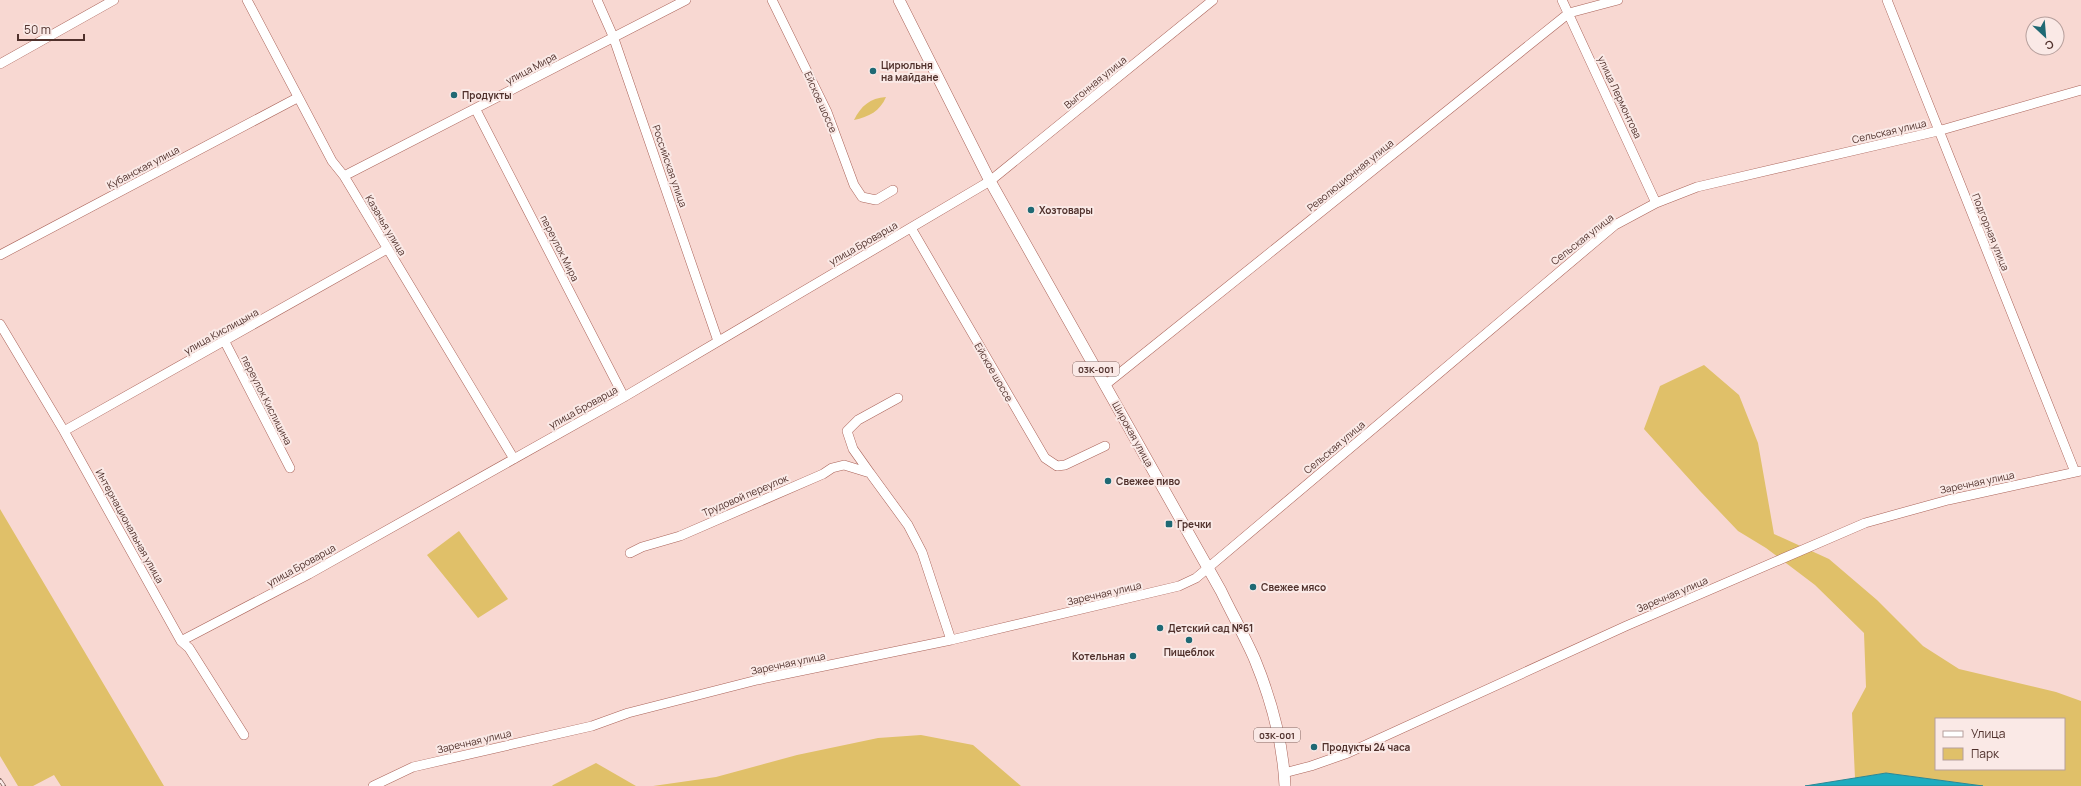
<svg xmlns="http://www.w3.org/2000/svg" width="2081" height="786" viewBox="0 0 2081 786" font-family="Manrope,sans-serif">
	<rect width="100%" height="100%" fill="#f8d8d2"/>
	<path fill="#e0c069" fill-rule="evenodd" d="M886,97C880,111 869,117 854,120C861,106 870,98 886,97Z
		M1704,365L1739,395L1758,443L1774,534L1829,559L1877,600L1923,646L1959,669L2056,692L2081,701V786H1983L1886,773L1855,778L1852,713L1866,687L1864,633L1815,585L1766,548L1738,531L1700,491L1644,429L1660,386ZM1936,719H2064V769H1936Z
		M0,509L164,786H61L54,775L33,786H18L0,756Z
		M459,531L508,599L478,618L427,555Z
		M921,735L973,745L1021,786H653L716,777L797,755L878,738Z
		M596,763L636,786H552L553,785Z"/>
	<path fill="#1eacbf" stroke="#2d8793" d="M1886,773L1983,786H1805Z"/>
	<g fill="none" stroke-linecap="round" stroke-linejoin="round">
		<defs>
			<path id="minor" d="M247,0L332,161L344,176L514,459
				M597,0L613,36L718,341
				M772,0L827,112L854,185L862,197L876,200L893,190
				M1562,0L1656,203
				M1887,0L2075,472
				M0,64L114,0
				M476,110L624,397
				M344,176L686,0
				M911,228L1045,458L1057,466L1065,465L1105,446
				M0,255L297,98
				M0,324L64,431L181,641L189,648L244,735
				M225,342L290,468
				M1105,385L1569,13L1618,0
				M64,431L387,249
				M870,473L853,449L847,431L858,420L898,398
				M630,553L642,547L680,536L823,474L832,468L844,465L870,473L908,525L922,552L951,640
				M181,641L309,574L624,397L990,181L1213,0
				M1284,773L1311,766L1348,753L1626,626L1865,523L1948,500L2081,471
				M373,786L413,767L592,726L628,713L757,680L951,640L1179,586L1196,578L1615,225L1656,203L1697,187L1938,131L2081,90"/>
			<path id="major" d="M899,0L990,181L1221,591C1232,614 1245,637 1255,660C1271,699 1283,744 1285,786"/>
		</defs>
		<use href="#minor" stroke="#aa6359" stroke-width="10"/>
		<use href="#major" stroke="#aa6359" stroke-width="12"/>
		<use href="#minor" stroke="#fff" stroke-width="9"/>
		<use href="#major" stroke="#fff" stroke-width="11"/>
		<defs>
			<path id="rail" d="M0,780L4,786"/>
		</defs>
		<use href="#rail" stroke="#7a5b55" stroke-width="4"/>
		<use href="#rail" stroke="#fae9e6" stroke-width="2.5" stroke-dasharray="8" stroke-linecap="butt"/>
	</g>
	<g fill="#1f6974" stroke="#fae9e6" stroke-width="1.5">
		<circle cx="873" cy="71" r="4"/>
		<circle cx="454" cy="95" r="4"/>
		<circle cx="1031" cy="210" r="4"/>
		<circle cx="1108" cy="481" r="4"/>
		<rect x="1165" y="520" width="8" height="8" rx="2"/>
		<circle cx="1253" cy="587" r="4"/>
		<circle cx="1160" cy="628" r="4"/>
		<circle cx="1189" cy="640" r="4"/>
		<circle cx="1133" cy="656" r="4"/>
		<circle cx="1314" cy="747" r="4"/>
	</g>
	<g text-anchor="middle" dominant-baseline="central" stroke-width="4" stroke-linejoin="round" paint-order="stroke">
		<g fill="#fae9e6" stroke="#836864" stroke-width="1">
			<rect x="1073" y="362" width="46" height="14" rx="3"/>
			<rect x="1254" y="728" width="46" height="14" rx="3"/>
		</g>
		<g font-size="9" font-weight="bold" fill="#50312c">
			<text x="1096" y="369">03К-001</text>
			<text x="1277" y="735">03К-001</text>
		</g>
		<g font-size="10" font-weight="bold" fill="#50312c" stroke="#fae9e6" text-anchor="start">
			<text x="881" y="65">Цирюльня<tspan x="881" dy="12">на майдане</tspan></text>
			<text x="462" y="95">Продукты</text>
			<text x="1039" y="210">Хозтовары</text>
			<text x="1116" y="481">Свежее пиво</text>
			<text x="1177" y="524">Гречки</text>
			<text x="1261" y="587">Свежее мясо</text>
			<text x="1168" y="628">Детский сад №61</text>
			<text x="1189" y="652" text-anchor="middle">Пищеблок</text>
			<text x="1125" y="656" text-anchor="end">Котельная</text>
			<text x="1322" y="747">Продукты 24 часа</text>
		</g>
		<g font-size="10" fill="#50312c" stroke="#fae9e6">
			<text transform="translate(531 68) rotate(-28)">улица Мира</text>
			<text transform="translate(1095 82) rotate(-39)">Выгонная улица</text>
			<text transform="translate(1620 97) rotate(65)">улица Лермонтова</text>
			<text transform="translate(821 102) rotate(66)">Ейское шоссе</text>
			<text transform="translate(1889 131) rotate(-13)">Сельская улица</text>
			<text transform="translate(670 166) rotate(71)">Российская улица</text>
			<text transform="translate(143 167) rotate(-28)">Кубанская улица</text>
			<text transform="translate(1350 175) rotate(-39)">Революционная улица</text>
			<text transform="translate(386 225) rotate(59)">Казачья улица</text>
			<text transform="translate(1991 232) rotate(68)">Подгорная улица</text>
			<text transform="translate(1582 239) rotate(-38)">Сельская улица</text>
			<text transform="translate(863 243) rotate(-30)">улица Броварца</text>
			<text transform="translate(560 248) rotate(63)">переулок Мира</text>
			<text transform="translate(221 331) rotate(-29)">улица Кислицына</text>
			<text transform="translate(994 372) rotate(60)">Ейское шоссе</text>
			<text transform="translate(267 400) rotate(63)">переулок Кислицина</text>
			<text transform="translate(583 407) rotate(-29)">улица Броварца</text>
			<text transform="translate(1133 434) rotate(61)">Широкая улица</text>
			<text transform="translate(1334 447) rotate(-40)">Сельская улица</text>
			<text transform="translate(1977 482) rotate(-12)">Заречная улица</text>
			<text transform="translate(745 495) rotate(-23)">Трудовой переулок</text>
			<text transform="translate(130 526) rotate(61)">Интернациональная улица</text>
			<text transform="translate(301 565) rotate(-29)">улица Броварца</text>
			<text transform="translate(1104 593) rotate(-13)">Заречная улица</text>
			<text transform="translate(1672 594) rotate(-23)">Заречная улица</text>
			<text transform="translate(788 663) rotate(-12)">Заречная улица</text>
			<text transform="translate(474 741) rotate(-13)">Заречная улица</text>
		</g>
	</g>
	<rect x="1935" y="718" width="130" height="52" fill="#fae9e6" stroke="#b69f9c"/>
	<rect x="1943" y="731" width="20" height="6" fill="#ffffff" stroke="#b69f9c"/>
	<text x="1971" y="738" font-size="12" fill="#50312c">Улица</text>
	<rect x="1943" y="748" width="20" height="12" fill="#e0c069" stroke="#b69f9c"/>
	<text x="1971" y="758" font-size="12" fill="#50312c">Парк</text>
	<g transform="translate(2045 36) rotate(154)"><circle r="19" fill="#fae9e6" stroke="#b69f9c"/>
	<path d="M0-3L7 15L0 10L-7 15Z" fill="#1f6974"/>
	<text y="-6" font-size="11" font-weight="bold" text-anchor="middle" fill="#50312c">С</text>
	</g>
	<path d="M18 34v6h66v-6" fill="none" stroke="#50312c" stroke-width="2"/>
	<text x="24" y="34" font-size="12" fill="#50312c" stroke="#fae9e6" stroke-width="3" paint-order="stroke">50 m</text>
</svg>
